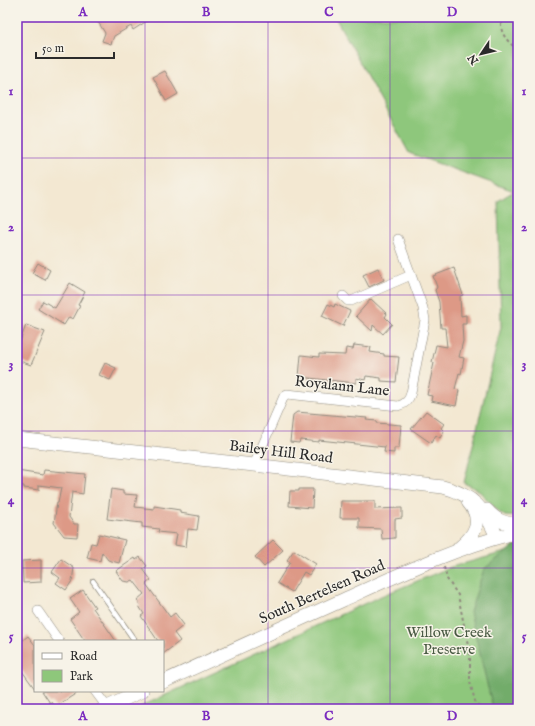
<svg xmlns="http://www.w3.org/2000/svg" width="535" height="726" viewBox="0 0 535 726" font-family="'IM FELL English',serif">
	<rect width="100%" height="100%" fill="#f7f3e8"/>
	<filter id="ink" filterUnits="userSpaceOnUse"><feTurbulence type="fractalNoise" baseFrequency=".025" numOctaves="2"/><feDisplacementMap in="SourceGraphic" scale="8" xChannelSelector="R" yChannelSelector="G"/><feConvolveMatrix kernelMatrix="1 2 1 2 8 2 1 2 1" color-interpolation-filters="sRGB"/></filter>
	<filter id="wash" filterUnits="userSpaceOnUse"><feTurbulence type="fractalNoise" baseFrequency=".012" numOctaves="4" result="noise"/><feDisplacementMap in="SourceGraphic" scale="16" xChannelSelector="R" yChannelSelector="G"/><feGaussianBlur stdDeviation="0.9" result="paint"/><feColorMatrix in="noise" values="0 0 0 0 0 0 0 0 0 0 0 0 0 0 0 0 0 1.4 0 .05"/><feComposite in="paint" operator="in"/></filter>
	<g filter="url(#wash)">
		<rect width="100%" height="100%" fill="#f3e8d2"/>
		<path fill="#8ec77b" stroke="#5c7953" d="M335,17H518V517L505,516L499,512L478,490L464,483L501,327L498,201L514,191L409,153Z
			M513,550L518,709H135L381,596L451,567Z"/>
		<path fill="#72ac6b" stroke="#4e6c4b" d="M515,545H518V709H493L470,612L484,569Z"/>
		<g id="blocks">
			<path fill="#dd9986" d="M95,17H153L133,30L131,26L114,36L111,44L102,41L105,33Z
				M165,71L178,94L166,101L153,77Z
				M38,263L50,270L45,280L32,273Z
				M378,268L384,280L369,287L363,275Z
				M454,268L463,295L460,296L461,316L466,315V324H462L463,341L459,357L464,358L461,374L459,373L455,389L459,390L456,406L431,401L432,396L427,395L434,363L432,362L436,345L447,347L445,328H441L439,302L435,290L436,289L437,287L433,276Z
				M70,283L85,292L78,305L80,306L73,319L69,317L64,325L38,309L43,301L55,308Z
				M371,299L387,314L385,317L392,324L383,334L373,325L372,331L356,316Z
				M328,304L334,307L335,304L350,311L343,326L322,316Z
				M26,325L45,332L31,365L17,360V344H19Z
				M354,345L371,347L370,352L384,354V356L399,357L396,382L381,381V378L366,376L365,380L356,378V383L299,377L301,355L319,357V354L345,355L346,348L353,349Z
				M105,363L116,368L110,380L99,375Z
				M426,411L444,424L441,428L444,431L440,438L436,435L431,443L411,429Z
				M297,412L367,418L366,420L377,421V423L401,425L399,448H394V453L384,452L385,447L357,444L319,440V442L300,440L299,443L290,442L293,415Z
				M44,470L85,474L83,494L72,492L69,517L74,524H78L77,537L64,536L54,523L57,503H58L61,488L39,485V490L24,488V486L17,485V471L43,475Z
				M111,489L123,491V494L137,495L135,507L154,509V506L180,510V513L199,516L197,530L188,529L186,547L175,545L177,534L158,532L159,529L142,527V523L107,519Z
				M299,489H313L312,508L289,506L290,491H299Z
				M341,501H375V509L402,508V518L395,519V538L382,539L381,529L359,528V518H340Z
				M99,534L125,540L119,563L108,560L102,552L100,561L87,558L91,543L96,544Z
				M273,540L283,550L264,567L255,557Z
				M294,550L316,564L309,575L304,572L292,592L277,583L290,562L287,560Z
				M140,557L147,566L143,569L151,580L146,584L170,617L175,613L184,625L174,633L180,641L163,654V641H158L141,616L144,614L139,606L140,605L137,600L144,594L133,580L129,582L123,581L116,571L135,558L136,560Z
				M61,559L74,568L72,581L66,590L56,583L60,578L52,572Z
				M41,560V582L23,583L22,561Z
				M83,590L95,607L93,608L116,641H85L70,619L79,612L70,599Z
				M17,631L23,640L28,636L35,645V689L17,664Z
				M42,691H80L55,707L52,702L50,703Z"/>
		</g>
	</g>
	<g filter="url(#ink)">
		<use href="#blocks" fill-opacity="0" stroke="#8f8a7e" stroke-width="1"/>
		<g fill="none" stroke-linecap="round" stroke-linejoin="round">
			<defs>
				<path id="lane" d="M93,581L135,641"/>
				<path id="street" d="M343,296L348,301H351L411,275
					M254,465L284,396L287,394L398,406C406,404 409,400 411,393L425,320L423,308L398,239
					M38,611L59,641
					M95,691L107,707"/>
				<path id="secondary" d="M17,439L254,465L443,487C474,495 485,510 497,537
					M487,510C496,520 504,524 518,524
					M459,548C475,535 484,520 468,502
					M163,682C223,654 283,627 343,600C400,574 457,547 518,532
					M103,709L142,691"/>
			</defs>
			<use href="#lane" stroke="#8f8a7e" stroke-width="6"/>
			<use href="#street" stroke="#8f8a7e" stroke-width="10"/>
			<use href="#secondary" stroke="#8f8a7e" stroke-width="14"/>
			<path stroke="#8f8a7e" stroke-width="2" stroke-dasharray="3 3" stroke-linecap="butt" d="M502,17C498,33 507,41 518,50
				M444,567L447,579L458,595L470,655V682L475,701L480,709"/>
			<use href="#lane" stroke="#fff" stroke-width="4.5"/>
			<use href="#street" stroke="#fff" stroke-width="9"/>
			<use href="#secondary" stroke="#fff" stroke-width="13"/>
		</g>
	</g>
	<path fill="none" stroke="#7b2cbf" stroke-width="1" stroke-opacity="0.55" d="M145,17V641M268,17V709M390,17V709M17,158H518M17,295H518M17,431H518M17,568H518M145,691V709"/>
	<g text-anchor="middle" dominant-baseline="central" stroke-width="3" stroke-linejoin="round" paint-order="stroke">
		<g font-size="15" fill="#2b2b2b" stroke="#f7f3e8">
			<text transform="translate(342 386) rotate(6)">Royalann Lane</text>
			<text transform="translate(281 452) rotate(7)">Bailey Hill Road</text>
			<text transform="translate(322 592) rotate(-24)">South Bertelsen Road</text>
		</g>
		<g font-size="15" fill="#495a43" stroke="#f7f3e8">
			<text x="449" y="632">Willow Creek<tspan x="449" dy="17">Preserve</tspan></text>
		</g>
	</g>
	<rect width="535" height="726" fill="none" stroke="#f7f3e8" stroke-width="44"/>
	<rect x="34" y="640" width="130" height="52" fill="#f7f3e8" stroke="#a5a39c"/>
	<rect x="42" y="653" width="20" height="6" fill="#ffffff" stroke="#a5a39c"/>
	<text x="70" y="660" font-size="12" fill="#2b2b2b">Road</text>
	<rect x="42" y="670" width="20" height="12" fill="#8ec77b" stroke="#a5a39c"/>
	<text x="70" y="680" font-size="12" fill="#2b2b2b">Park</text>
	<g transform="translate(481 54) rotate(235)" stroke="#f7f3e8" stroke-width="3" paint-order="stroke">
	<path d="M0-3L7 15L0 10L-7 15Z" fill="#2b2b2b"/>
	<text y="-6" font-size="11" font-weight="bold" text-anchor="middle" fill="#2b2b2b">N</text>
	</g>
	<path d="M36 52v6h78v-6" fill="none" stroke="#2b2b2b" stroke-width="2"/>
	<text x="42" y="52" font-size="12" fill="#2b2b2b" stroke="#f7f3e8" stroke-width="3" paint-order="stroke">50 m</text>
	<rect x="22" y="22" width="491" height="682" fill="none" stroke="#7b2cbf" stroke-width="1.5"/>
	<g font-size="13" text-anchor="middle" font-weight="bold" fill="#7b2cbf">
		<text x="83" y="16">A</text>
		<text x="206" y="16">B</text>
		<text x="329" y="16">C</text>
		<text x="452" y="16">D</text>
		<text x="11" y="95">1</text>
		<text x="524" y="95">1</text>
		<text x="11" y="231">2</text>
		<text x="524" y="231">2</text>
		<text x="11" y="368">3</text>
		<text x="524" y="368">3</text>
		<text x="11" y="504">4</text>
		<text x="524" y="504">4</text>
		<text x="11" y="640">5</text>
		<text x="524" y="640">5</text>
		<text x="83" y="720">A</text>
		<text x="206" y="720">B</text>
		<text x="329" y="720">C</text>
		<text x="452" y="720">D</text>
	</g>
</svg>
